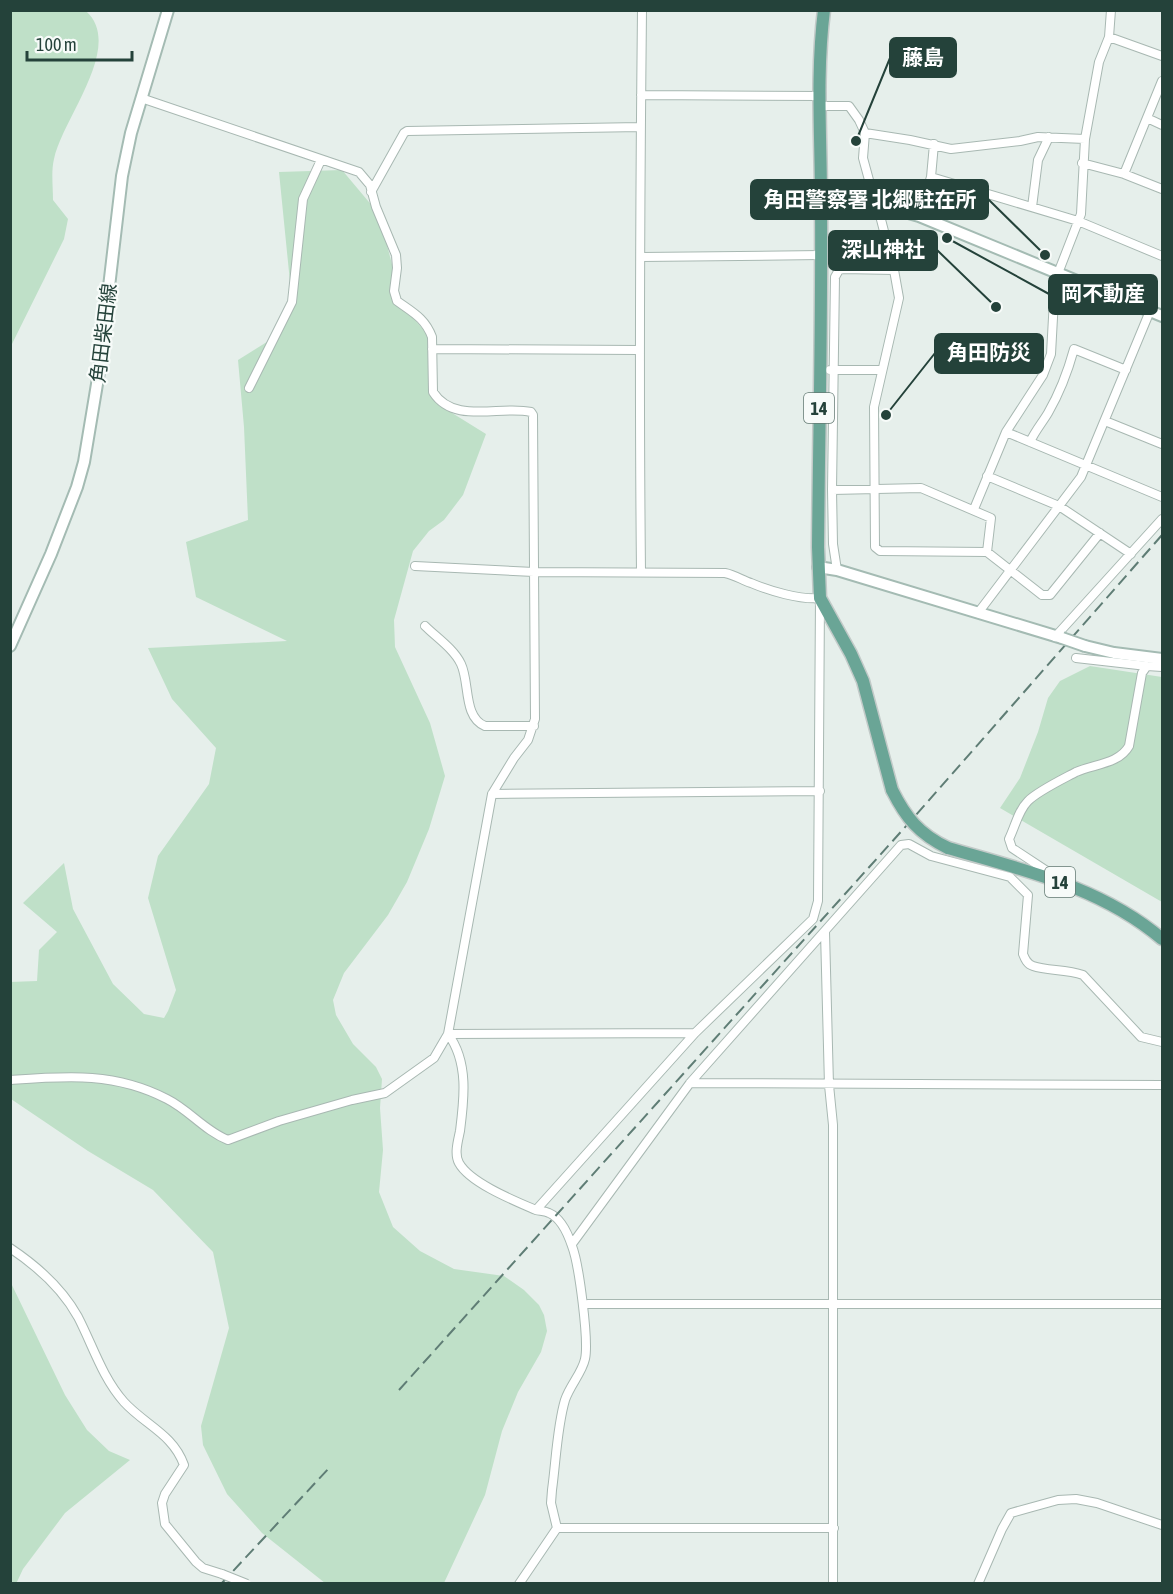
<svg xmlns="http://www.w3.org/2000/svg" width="1173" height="1594" viewBox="0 0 1173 1594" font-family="'Asap Condensed','Noto Sans JP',sans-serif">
	<rect width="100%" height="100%" fill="#e6efeb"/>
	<path fill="#bfe0c8" d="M11,10L86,11C125,46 62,119 54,159C51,171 53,187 53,200L68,219L64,239L11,346Z
		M342,170L379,214L403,307L434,341L436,403L486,434L463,495L444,520L429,531L413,551L394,620L395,647L430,723L445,776L429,829L407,882L388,915L344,973L333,1000L336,1015L353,1044L376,1067L382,1079L380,1108L383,1150L379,1192L393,1227L420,1251L454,1269L504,1276L524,1290L539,1305L544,1315L547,1331L541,1352L518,1392L502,1431L485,1495L444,1583H325L262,1533L227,1494L203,1445L201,1426L229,1328L213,1252L153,1190L88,1151L11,1099L10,982L37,981L39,950L57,932L23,903L64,863L73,909L113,984L144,1014L164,1018L168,1011L176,990L148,898L158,856L209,784L216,748L172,699L148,648L287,641L196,597L186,542L248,520L244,427L238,360L278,335L292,302L279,172Z
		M1090,666L1162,677V902L1000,808L1020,778L1038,732L1048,698L1060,681Z
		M10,1281L65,1395L87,1430L109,1451L130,1460L65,1513L23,1569L16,1584L10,1583Z"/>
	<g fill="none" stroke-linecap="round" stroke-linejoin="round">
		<defs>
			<path id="street" d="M1109,37L1162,56
				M641,95L820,96
				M820,106H849L859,120L865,133L863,158L869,180V203
				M1147,118L1162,125
				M865,133L910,140L951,149L1020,141L1038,137L1085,139
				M1082,163L1124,174L1162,189
				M1124,174L1162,81
				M931,177L1078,221L1162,256
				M371,192L404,133L407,131L640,127
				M877,204L894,270L899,298L874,407L875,547L880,551L987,552L1042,595H1050L1100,533
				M1032,207L1038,160L1049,137
				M919,216L931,177L934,144
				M641,257L821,255
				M432,349L639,350
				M830,370H882
				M249,388L292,302L303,199L321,160
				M1105,421L1162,444
				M1006,432L1162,497
				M1030,442C1035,431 1042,423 1048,413C1059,394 1068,371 1074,349L1126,370
				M987,476L1059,506L1131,554
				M832,490L921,488L991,518L987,552
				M974,509L1006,432L1043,375L1051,354L1055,281L1081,214L1085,139L1099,62L1109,37L1111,10
				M415,566L534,572L725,573C735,575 742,580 751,583C770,591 800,600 820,598L818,901L813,919L695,1033L536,1210
				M837,570L833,544L832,490L835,277L839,270L843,269L894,270
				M641,572C639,385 640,198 642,10
				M978,613L1081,477L1150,311
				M425,626C436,637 454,649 461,664C470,683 463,717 485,726H534
				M1055,637L1162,519
				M1076,658L1147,666
				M492,794L820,791
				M1053,875L1012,848L1009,839C1015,827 1018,811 1028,801C1038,791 1063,779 1076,772C1094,764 1119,764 1129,746L1142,673L1147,666L1162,667
				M825,932L829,1085L833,1125V1584
				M448,1034C469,1062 464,1100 460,1131C458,1141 454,1154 459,1163C470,1183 515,1201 536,1210C540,1211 545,1211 549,1213C561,1218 568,1234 572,1246C579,1264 589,1341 585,1359C582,1373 570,1385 565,1400C557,1427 556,1461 552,1490L551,1503L557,1528L519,1584
				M448,1034L695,1033
				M10,1080C67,1076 115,1072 167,1099C189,1110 205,1131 228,1140L279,1121L352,1100L385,1093L434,1058L448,1034L492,794L514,758L528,740L535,719L533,415L531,412C500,405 454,425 433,392L432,337C425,318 412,312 397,301L394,291L397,268L396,255L376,207L370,185L359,172L141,98
				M690,1083L1162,1085
				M572,1244L690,1083L901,845L909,844L931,856L1010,877L1028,895L1023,954C1025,959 1027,964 1033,966C1047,971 1066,969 1083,975L1141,1037L1162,1042
				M10,1248C37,1266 62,1288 78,1317C93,1346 102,1377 124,1402C145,1425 173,1434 184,1465L165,1494L162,1503L165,1524L196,1562L203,1568L222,1574
				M588,1304H1162
				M557,1528H834
				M978,1584L1002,1529L1011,1513L1029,1508L1058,1500L1076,1499L1097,1503L1162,1525"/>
			<path id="secondary" d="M821,200L877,204L919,216L1162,316
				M818,567L837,570L1062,638
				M10,646L51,554L77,487L84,462L99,372L122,176L131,133L168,10
				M1085,646L1114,653L1162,659"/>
			<path id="primary" d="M824,10C816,74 821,138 821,201C822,317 819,432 818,547L820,598L851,654L863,681L892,790
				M948,848C1023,870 1101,887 1162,939"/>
		</defs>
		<use href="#street" stroke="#a8b8b2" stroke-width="10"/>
		<use href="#secondary" stroke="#a4bbb3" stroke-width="14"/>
		<use href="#primary" stroke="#c2cac8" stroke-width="15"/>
		<use href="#street" stroke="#fff" stroke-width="8"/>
		<use href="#secondary" stroke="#fff" stroke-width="10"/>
		<use href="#primary" stroke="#6aa596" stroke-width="12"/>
		<path stroke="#5f7d75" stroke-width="2" stroke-dasharray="12 6" stroke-linecap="butt" d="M399,1390L916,815L1162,535
			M221,1584L330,1467"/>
		<defs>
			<path id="street-bridge" d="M222,1574L247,1584"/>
			<path id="secondary-bridge" d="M1062,638L1085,646"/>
			<path id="primary-bridge" d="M892,790C906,818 919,834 948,848"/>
		</defs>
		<use href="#street-bridge" stroke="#a8b8b2" stroke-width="10" stroke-linecap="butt"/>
		<use href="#secondary-bridge" stroke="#a4bbb3" stroke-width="14" stroke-linecap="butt"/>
		<use href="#primary-bridge" stroke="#c2cac8" stroke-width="15" stroke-linecap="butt"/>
		<use href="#street-bridge" stroke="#fff" stroke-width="8"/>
		<use href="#secondary-bridge" stroke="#fff" stroke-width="10"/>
		<use href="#primary-bridge" stroke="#6aa596" stroke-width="12"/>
	</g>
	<g text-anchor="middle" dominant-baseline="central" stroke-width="4.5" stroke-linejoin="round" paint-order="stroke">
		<g fill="#f7fbf9" stroke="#637a73" stroke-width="1.5">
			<rect x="804" y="393" width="30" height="30" rx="4.5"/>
			<rect x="1045" y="867" width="30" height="30" rx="4.5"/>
		</g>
		<g font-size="18" font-weight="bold" fill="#24423a">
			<text x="819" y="408">14</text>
			<text x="1060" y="882">14</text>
		</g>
		<g font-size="20" fill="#24423a" stroke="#f7fbf9">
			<text transform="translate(103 333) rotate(-83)">角田柴田線</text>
		</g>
	</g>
	<path fill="none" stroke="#24423a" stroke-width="2" d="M856 141L890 58M1045 255L988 199M996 307L937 250M947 238L1049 294M886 415L935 353"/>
	<g fill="#24423a" stroke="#f7fbf9" stroke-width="2">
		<circle cx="856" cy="141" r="6"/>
		<circle cx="1045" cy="255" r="6"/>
		<circle cx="996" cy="307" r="6"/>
		<circle cx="947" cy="238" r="6"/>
		<circle cx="886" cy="415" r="6"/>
	</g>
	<g fill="#24423a" stroke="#24423a" stroke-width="2">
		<rect x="890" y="38" width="66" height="39" rx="6"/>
		<rect x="751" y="180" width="237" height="39" rx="6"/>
		<rect x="829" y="231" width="108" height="39" rx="6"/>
		<rect x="1049" y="275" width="108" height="39" rx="6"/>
		<rect x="935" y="334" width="108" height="39" rx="6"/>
	</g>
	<g font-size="21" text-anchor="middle" font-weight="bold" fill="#fff">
		<text x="923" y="65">藤島</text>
		<text x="870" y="207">角田警察署 北郷駐在所</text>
		<text x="883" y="257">深山神社</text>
		<text x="1103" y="301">岡不動産</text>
		<text x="989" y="360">角田防災</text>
	</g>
	<rect width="1173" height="1594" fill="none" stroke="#24423a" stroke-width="24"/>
	<path d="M27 51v9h105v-9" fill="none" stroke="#24423a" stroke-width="3"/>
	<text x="36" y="51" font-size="18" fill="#24423a" stroke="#f7fbf9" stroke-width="4.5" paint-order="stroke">100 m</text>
</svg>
